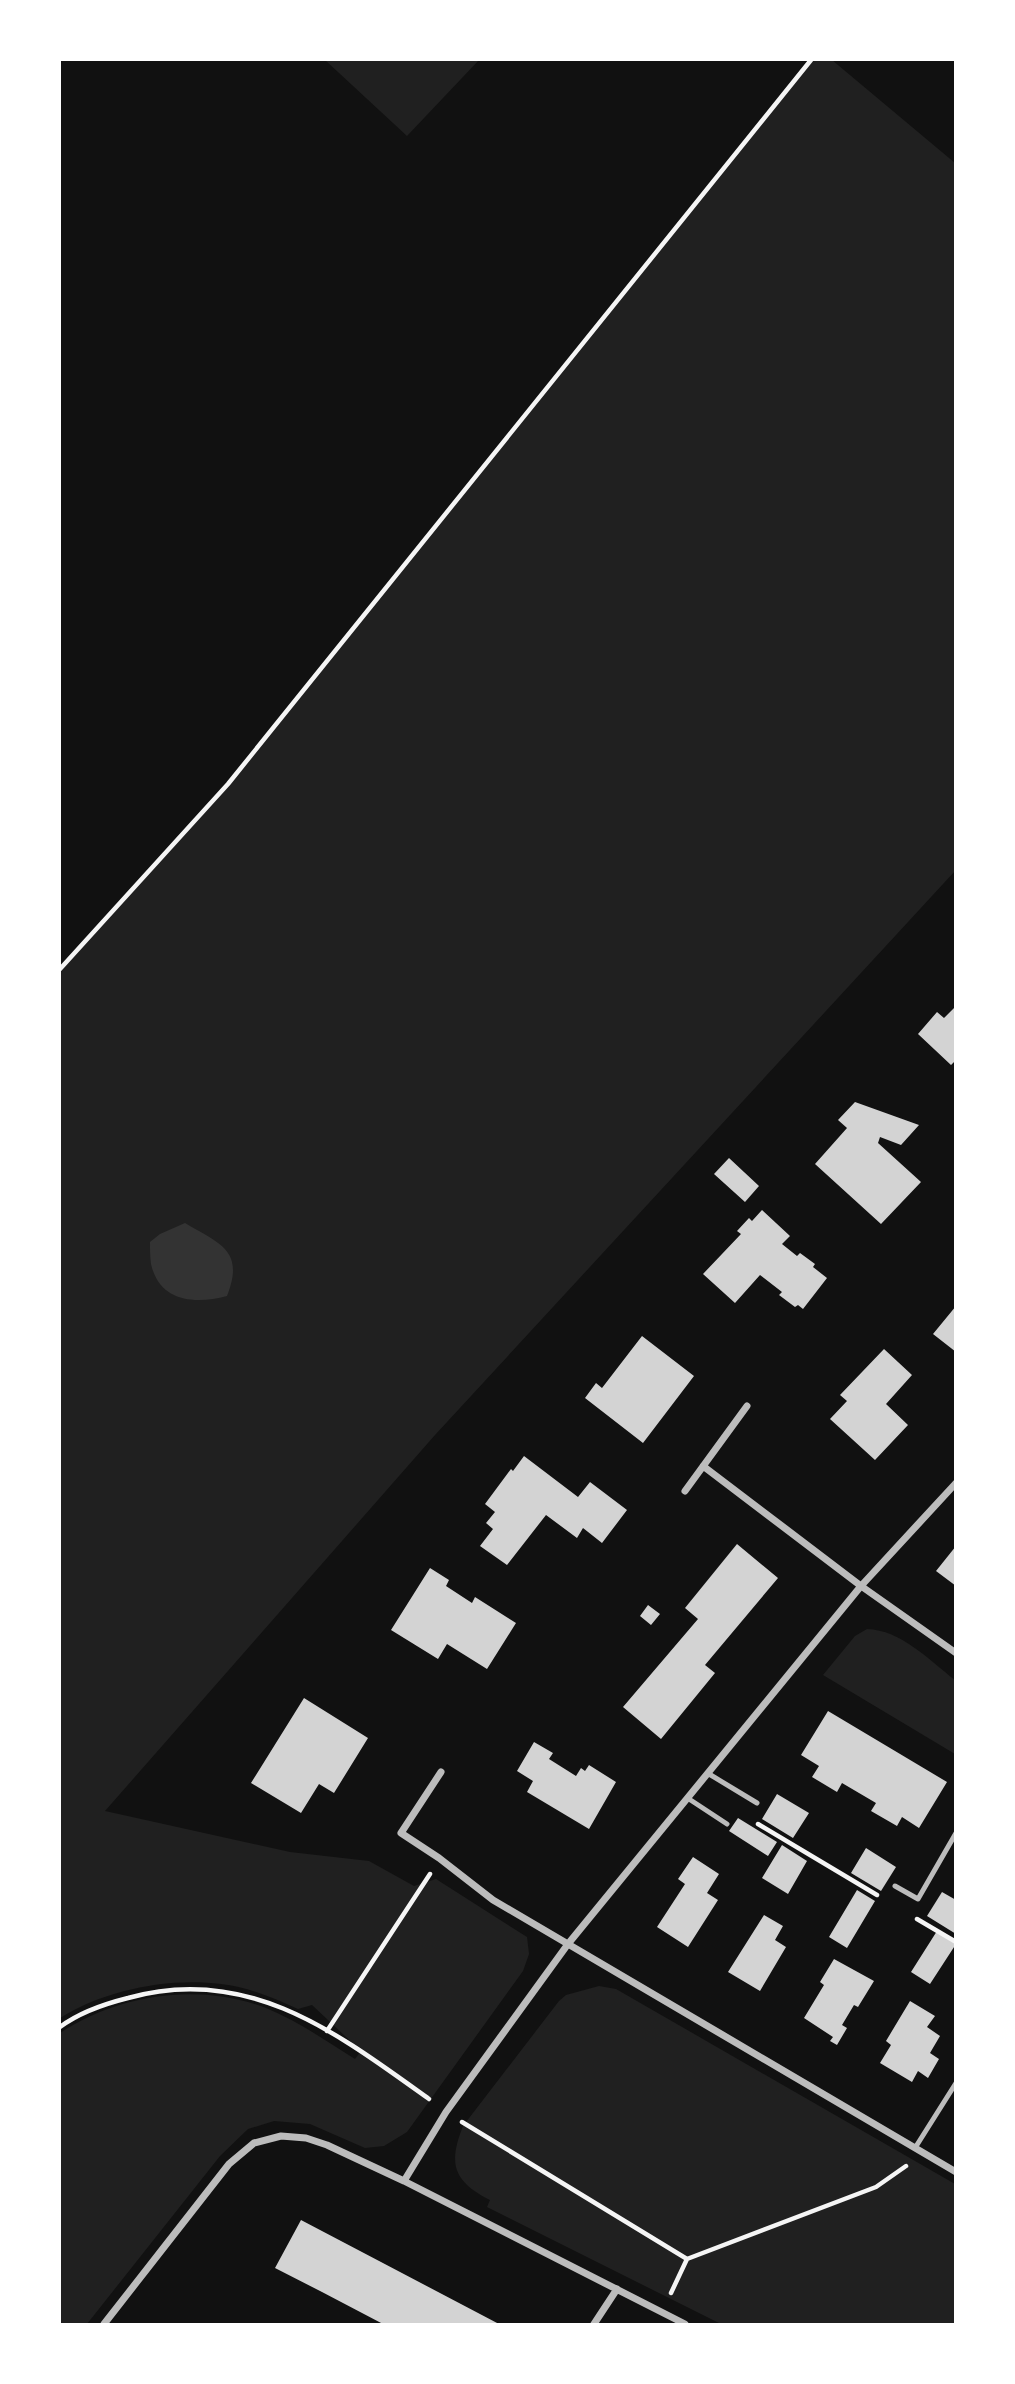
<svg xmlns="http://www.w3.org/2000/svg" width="1015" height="2384" viewBox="0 0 1015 2384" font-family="Roboto,sans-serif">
	<rect width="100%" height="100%" fill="#111"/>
	<path fill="#202020" d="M325,60H479L407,136Z
		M811,60H832L955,163V871L435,1435L105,1811L290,1852L369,1861L414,1886L436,1879L527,1937L529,1954L523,1971L407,2132L384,2146L365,2148L310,2124L274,2121L248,2129L220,2156L87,2324H60V2033C119,1994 199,1982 266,2008C298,2021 326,2041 355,2059L361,2051L312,2005L298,2009C274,1998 248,1987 221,1984C169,1977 104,1990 60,2018V969L228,784Z
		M867,1629C901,1630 929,1660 955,1680V1754L823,1675L855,1636Z
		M599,1986L616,1989L955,2184V2324H721L487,2207L490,2200C453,2181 448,2164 463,2126L559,2001L566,1995Z"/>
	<path fill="#333" d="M185,1223C220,1244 245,1250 227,1296C196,1304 160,1303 151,1264C150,1257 150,1249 150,1242L160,1234Z"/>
	<path fill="#d3d3d3" d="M956,1006V1060L951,1065L918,1034L937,1012L944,1018Z
		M855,1102L919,1125L901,1145L880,1137L878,1143L921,1182L881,1224L815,1164L847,1128L838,1120Z
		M729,1158L759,1186L745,1202L714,1174Z
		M762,1210L790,1236L782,1244L797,1256L800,1253L815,1264L813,1267L827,1278L803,1309L798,1305L795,1307L779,1295L782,1292L760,1275L735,1303L703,1274L741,1234L737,1231L749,1218L752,1221Z
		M956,1306V1352L933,1334Z
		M642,1336L694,1376L643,1443L585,1398L596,1383L602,1388Z
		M884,1349L912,1375L886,1404L908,1425L875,1460L830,1419L847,1401L840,1395Z
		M524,1456L578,1497L590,1482L627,1510L602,1543L583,1528L577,1538L546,1515L507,1565L480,1546L493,1529L486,1523L495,1512L485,1504L511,1469L513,1471Z
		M737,1544L778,1578L705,1665L715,1673L661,1739L623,1707L698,1619L685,1608Z
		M956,1546V1586L936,1571Z
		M430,1568L449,1580L446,1586L472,1603L475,1597L516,1623L487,1669L447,1644L438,1659L391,1630Z
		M648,1605L660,1614L651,1625L640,1616Z
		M304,1698L368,1738L334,1793L319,1784L301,1813L251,1783Z
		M828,1711L947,1782L919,1828L902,1817L897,1826L871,1811L876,1803L842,1783L837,1792L812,1777L819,1766L801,1755Z
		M534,1742L553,1753L549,1759L576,1776L581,1768L585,1771L589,1765L616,1782L589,1829L527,1792L533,1781L517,1771Z
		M777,1794L809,1813L793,1838L762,1819Z
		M738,1818L777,1842L768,1856L729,1831Z
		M782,1845L807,1861L788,1894L762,1878Z
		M866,1848L896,1867L881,1891L851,1873Z
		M693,1857L719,1874L707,1893L718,1900L688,1947L657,1927L685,1884L678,1879Z
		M857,1890L875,1901L847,1948L829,1937Z
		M942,1892L956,1900V1934L927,1916Z
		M764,1915L783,1926L775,1940L786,1947L760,1991L728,1972Z
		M937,1931L956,1944L930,1984L911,1972Z
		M834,1959L874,1981L858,2007L854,2005L842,2025L847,2028L837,2045L830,2041L833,2037L804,2018L824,1985L820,1982Z
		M910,2001L935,2016L927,2027L940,2036L930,2053L939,2059L928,2078L918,2071L912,2082L880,2063L891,2045L886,2041Z
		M301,2220L381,2262L499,2324H383L322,2292L275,2268Z"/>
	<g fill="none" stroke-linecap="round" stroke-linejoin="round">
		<path stroke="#f5f5f5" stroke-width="4.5" d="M60,969L228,784L811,60
			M758,1824L877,1895
			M917,1919L956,1942
			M60,2027C80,2012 104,2004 128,1998C248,1964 337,2033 429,2099
			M327,2031L430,1874
			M462,2122L687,2259L876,2187L906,2166
			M671,2293L687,2259"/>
		<path stroke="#bcbcbc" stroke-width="5" d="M709,1774L757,1803
			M689,1799L727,1824
			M895,1886L918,1899L956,1833
			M915,2148L956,2083"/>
		<path stroke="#bcbcbc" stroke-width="7" d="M703,1466L861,1586L956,1653
			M685,1491L747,1406
			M441,1772L401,1833L439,1858L493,1900L956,2172
			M404,2181L446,2112L568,1944L861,1586L956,1483
			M104,2324L229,2164L254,2143L281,2136L306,2138L327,2145L404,2181L685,2324
			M594,2324L617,2289"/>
	</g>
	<rect width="1015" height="2384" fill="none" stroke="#ffffff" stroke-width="122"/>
</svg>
